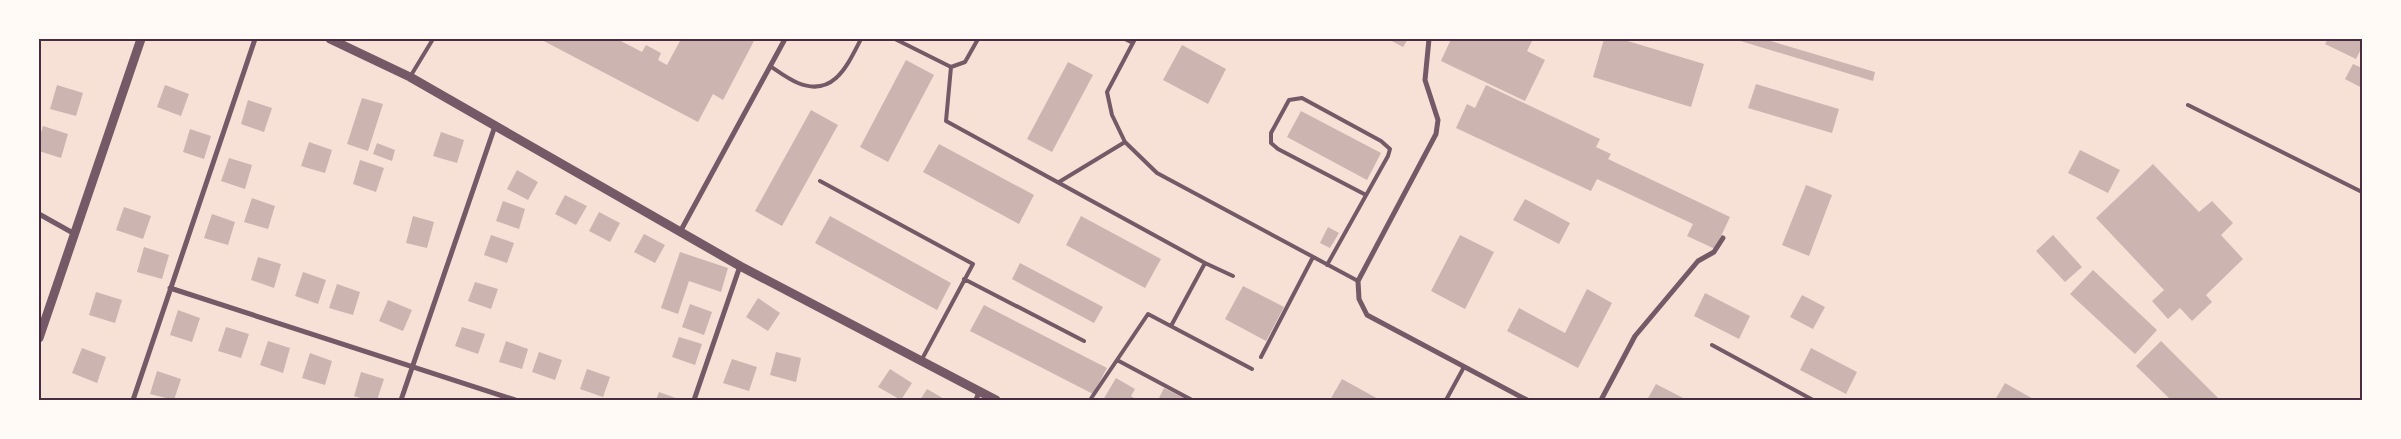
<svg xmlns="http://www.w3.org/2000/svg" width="2401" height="439" viewBox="0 0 2401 439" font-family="Ubuntu,sans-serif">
	<rect width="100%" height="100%" fill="#f7e1d7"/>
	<path fill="#ccb4b1" d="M540,39H617L642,52L646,45L661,53L658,60L667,65L681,39H755L723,100L713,94L698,122Z
		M1388,39H1408L1403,47Z
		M1451,39H1533L1527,51L1545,60L1525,101L1441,61Z
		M1604,39H1621L1704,64L1691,107L1593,77Z
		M1734,39H1764L1875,72L1873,81Z
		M2328,39H2360L2362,47L2356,59L2325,44Z
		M1182,45L1226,69L1208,104L1163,80Z
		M906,60L934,75L888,162L860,147Z
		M1068,62L1093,75L1052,152L1027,139Z
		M2353,64L2362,68V88L2345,79Z
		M1756,84L1839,109L1832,133L1748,108Z
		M57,85L83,93L76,116L50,109Z
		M165,85L189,94L181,116L157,107Z
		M1486,85L1600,139L1596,147L1611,154L1608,159L1730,217L1715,249L1687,236L1693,224L1597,179L1591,191L1456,128L1467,104L1475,108Z
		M362,98L383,104L368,151L347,144Z
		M248,100L272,108L264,132L241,124Z
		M811,110L838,125L782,226L755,211Z
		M1301,111L1381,153L1367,180L1287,137Z
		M43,126L68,134L61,158L39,151V139Z
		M190,129L211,136L204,159L183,152Z
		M441,132L464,140L457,163L433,156Z
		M309,142L332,150L325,173L301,166Z
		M377,143L395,150L392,161L373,154Z
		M939,144L1034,195L1019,224L923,172Z
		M2080,150L2120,170L2108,193L2068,173Z
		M229,158L252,165L245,189L221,181Z
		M360,160L384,168L376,192L353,184Z
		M2153,164L2199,212L2212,201L2233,223L2221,235L2243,259L2206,295L2212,302L2192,321L2180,308L2168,319L2152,301L2164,290L2096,218Z
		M517,170L538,182L528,200L507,189Z
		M1806,185L1832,195L1809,256L1782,245Z
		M565,195L587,206L576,225L555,214Z
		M252,198L275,206L268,229L244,222Z
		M1525,199L1570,223L1559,244L1513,220Z
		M503,201L525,209L519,229L496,221Z
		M124,207L151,216L143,239L116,230Z
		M599,212L620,223L610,242L589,231Z
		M212,214L235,222L228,245L204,238Z
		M413,216L434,222L427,248L406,243Z
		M830,216L951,283L937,310L815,243Z
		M1081,216L1161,259L1145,288L1066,245Z
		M1328,227L1339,233L1330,248L1320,243Z
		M644,234L665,245L655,263L634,252Z
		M491,235L514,243L507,263L484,255Z
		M1460,235L1494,252L1465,309L1431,291Z
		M2053,235L2082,267L2065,282L2036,251Z
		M144,247L169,255L162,279L137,272Z
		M680,252L728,268L721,292L689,281L678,314L661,308Z
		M258,257L281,264L274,288L251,280Z
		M1020,263L1103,307L1094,323L1012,279Z
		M2093,270L2157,330L2135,354L2070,294Z
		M303,272L326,280L318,304L295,296Z
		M475,282L498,289L491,309L468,301Z
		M337,284L360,292L353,315L329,308Z
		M1243,286L1284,307L1266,341L1225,319Z
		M1587,289L1612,303L1578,368L1507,331L1519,308L1565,333Z
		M96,292L122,300L115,323L89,315Z
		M1705,293L1750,316L1739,339L1694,316Z
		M1802,295L1825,307L1813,329L1790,317Z
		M758,298L780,313L768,331L746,317Z
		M388,300L412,310L403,331L379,321Z
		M690,304L712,312L704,335L682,327Z
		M984,305L1107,368L1093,394L970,331Z
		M178,310L200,318L192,342L170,335Z
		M226,327L249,334L241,358L218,351Z
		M462,327L485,334L478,354L455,346Z
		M679,337L702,344L695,365L672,357Z
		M268,341L290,348L283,373L260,365Z
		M506,341L528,349L522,369L499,362Z
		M2161,341L2220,400H2171L2136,366Z
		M82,348L106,357L97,383L72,373Z
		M1811,348L1857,372L1846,394L1800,370Z
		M539,352L562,360L555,380L532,372Z
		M776,352L801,358L796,382L770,375Z
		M310,353L332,361L325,385L302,378Z
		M732,359L757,367L749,391L723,383Z
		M587,369L610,377L603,397L580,389Z
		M890,369L912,383L901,400L878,387Z
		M157,371L181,379L174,400L150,394Z
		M361,372L384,379L377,400H367L354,396Z
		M1116,378L1135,389L1131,396L1137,400H1103Z
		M1342,379L1380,400H1330Z
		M2005,383L2035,400H1995Z
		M1656,384L1687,400H1647Z
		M1164,388L1188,400H1158Z
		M927,389L946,400H920Z
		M659,392L681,400H656Z"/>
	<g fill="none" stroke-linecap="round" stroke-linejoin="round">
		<path stroke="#755966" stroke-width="4" d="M895,39L951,67L946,121L1205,263
			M1125,39L1133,43
			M1135,39L1107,92L1112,115L1125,142L1157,173L1358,281
			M770,66C779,72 788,79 798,83C834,98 848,64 861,39
			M951,67L965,62L978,39
			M410,77L433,39
			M2188,105L2362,192
			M820,181L973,264L921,361
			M1059,182L1125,142
			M1327,265L1388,156L1390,149L1381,141L1302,98L1289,100L1271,133V143L1278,149L1366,195
			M964,279L1084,341
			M1171,326L1205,263L1233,276
			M1712,345L1813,400
			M1261,357L1313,257
			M1117,360L1192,400
			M1090,400L1148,314L1252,369
			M1446,400L1464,367"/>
		<path stroke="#755966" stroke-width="5" d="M1429,39L1425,80L1438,120L1436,134L1358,281L1359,299L1367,315L1527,400
			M39,214L73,233
			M680,232L785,39
			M170,288L515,400
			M133,400L255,39
			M401,400L495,126
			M694,400L740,266
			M976,400L979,392
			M1601,400L1635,336L1698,261L1714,252L1723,238"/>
		<path stroke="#755966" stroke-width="9" d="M330,39L410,77L740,266L996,400
			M39,338L141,39"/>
	</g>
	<rect width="2401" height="439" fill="none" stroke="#fffaf5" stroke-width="80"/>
	<rect x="40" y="40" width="2321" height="359" fill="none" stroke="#4a2c40" stroke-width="2"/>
</svg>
